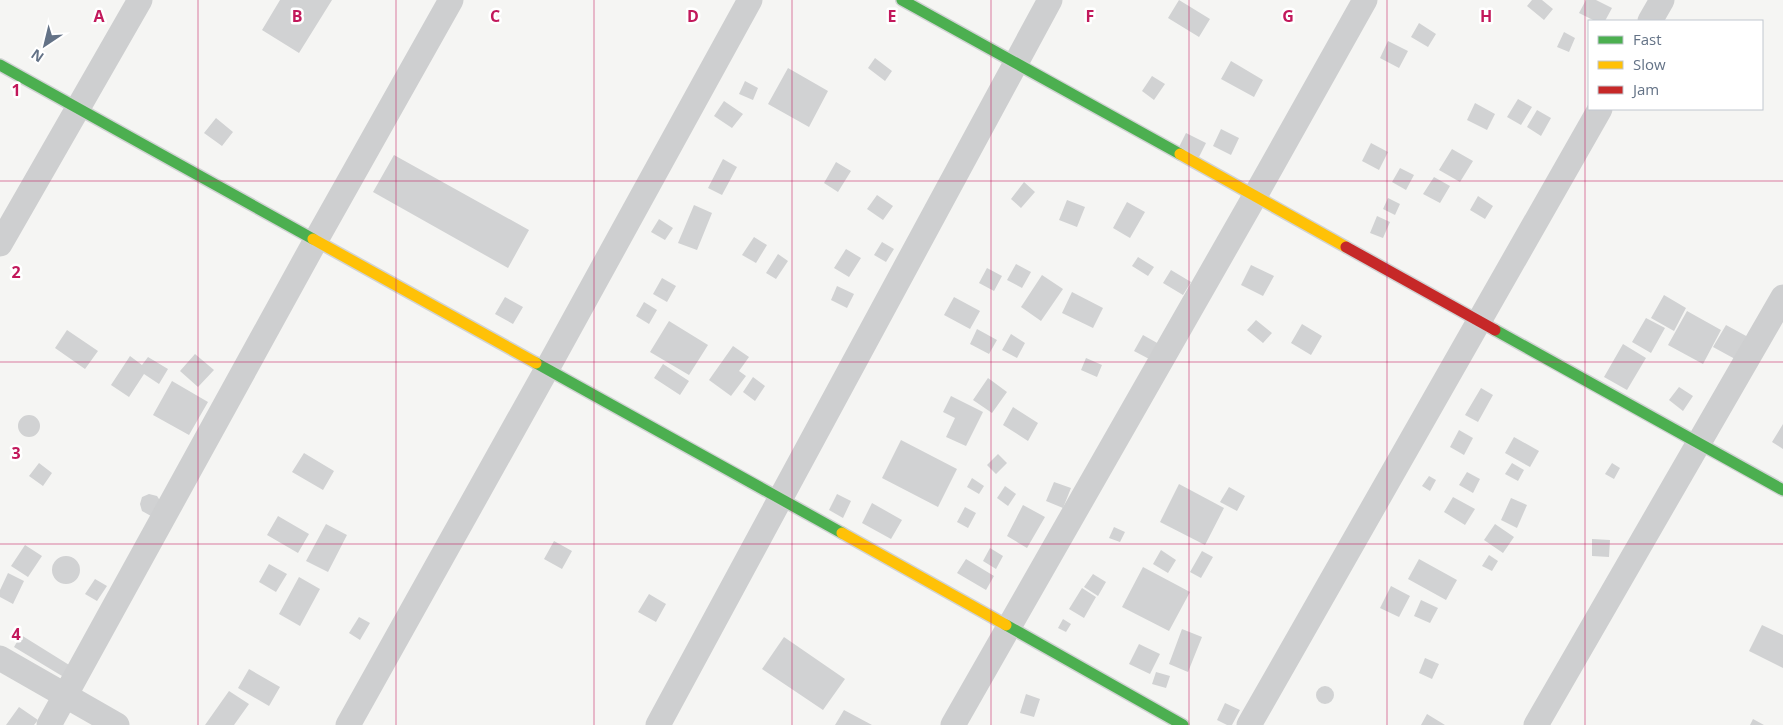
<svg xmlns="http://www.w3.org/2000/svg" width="1783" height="725" viewBox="0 0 1783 725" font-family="'Open Sans',sans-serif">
	<rect width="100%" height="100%" fill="#f5f5f3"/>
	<path fill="#d1d2d3" d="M280,0H332L299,53L262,30Z
		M1179,0L1210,19L1199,37L1168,18Z
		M1532,0H1542L1553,9L1544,20L1527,6Z
		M1586,0H1596L1612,8L1605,21H1595L1579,13Z
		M1419,23L1436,34L1428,47L1411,37Z
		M1564,32L1575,38L1569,52L1557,47Z
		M1388,41L1408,51L1399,68L1380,58Z
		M875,58L892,71L885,81L868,68Z
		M1231,61L1263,80L1254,97L1221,79Z
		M788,68L828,91L809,127L768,104Z
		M1152,76L1165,84L1154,100L1142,91Z
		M745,81L758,88L753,100L739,94Z
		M1518,99L1532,107L1521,125L1507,117Z
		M724,101L743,114L732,128L714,116Z
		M1475,103L1495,114L1487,130L1467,120Z
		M1537,110L1551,118L1541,136L1527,127Z
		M216,118L233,132L222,146L204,133Z
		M1221,129L1239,138L1231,155L1213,146Z
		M1186,133L1206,143L1198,159L1178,149Z
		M1371,143L1388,152L1379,170L1362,161Z
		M1452,149L1473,161L1460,182L1439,170Z
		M394,155L529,230L508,268L373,192Z
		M723,159L737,167L722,195L708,188Z
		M836,162L851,171L838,192L824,183Z
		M1400,168L1414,175L1406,190L1392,182Z
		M1434,177L1450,186L1440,203L1423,194Z
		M1024,182L1035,192L1021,208L1011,199Z
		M877,195L893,206L883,220L867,209Z
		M1478,196L1493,206L1485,219L1470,210Z
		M1388,198L1400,204L1395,215L1383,209Z
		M1067,200L1085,207L1077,227L1059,220Z
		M1127,202L1145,212L1130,238L1113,228Z
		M694,205L712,213L697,250L678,243Z
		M1377,216L1390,222L1383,238L1370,233Z
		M659,219L673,228L665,240L651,232Z
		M754,237L767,245L756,263L742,255Z
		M882,242L894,249L886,262L874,255Z
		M846,249L861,258L849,277L834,268Z
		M778,254L788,261L776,279L766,273Z
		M1138,257L1154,267L1148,276L1132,266Z
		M1016,264L1031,272L1022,288L1007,280Z
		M1251,265L1274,276L1263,296L1241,285Z
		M987,268L1002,276L994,291L979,283Z
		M1171,270L1191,282L1183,295L1163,283Z
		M1042,275L1063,289L1041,321L1021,307Z
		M662,278L676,286L667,302L653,294Z
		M837,286L854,294L847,308L831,300Z
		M1072,292L1103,308L1093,328L1062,313Z
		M1664,295L1686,308L1674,331L1651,318Z
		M505,297L523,307L513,324L495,314Z
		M954,297L980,311L970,329L944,315Z
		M644,302L657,310L649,324L636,316Z
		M1687,311L1721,330L1703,364L1668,345Z
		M1646,318L1665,328L1651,353L1632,342Z
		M1256,320L1272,333L1263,343L1247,330Z
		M669,321L708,345L689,375L650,352Z
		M1302,324L1322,336L1311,355L1291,343Z
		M1726,325L1748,337L1735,359L1713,347Z
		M977,329L997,340L989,354L970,344Z
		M67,330L98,351L85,369L55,348Z
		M1011,334L1025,343L1017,358L1002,350Z
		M1143,335L1159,344L1151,360L1134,351Z
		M1623,344L1646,358L1627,390L1604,377Z
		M733,346L749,357L739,371L746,376L731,396L709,380Z
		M195,354L214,370L198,387L180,371Z
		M130,356L142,365L148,357L168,369L159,384L144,374L129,397L111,385Z
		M1086,358L1102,365L1097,377L1081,370Z
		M663,364L689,381L680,395L654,378Z
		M753,377L765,386L755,401L743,392Z
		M988,378L1007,392L992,413L973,400Z
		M172,381L208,402L189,435L153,415Z
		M1679,387L1693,396L1683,411L1669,400Z
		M1481,388L1493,395L1478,422L1465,415Z
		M951,396L983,412L966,446L946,437L955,418L943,412Z
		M1013,407L1038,423L1028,441L1003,425Z
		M18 426a11 11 0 1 1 22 0a11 11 0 1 1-22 0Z
		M1783,424V449L1772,442Z
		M1459,430L1473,438L1464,455L1450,447Z
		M1514,437L1539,451L1530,467L1505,453Z
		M901,440L957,469L938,507L882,478Z
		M304,453L334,471L323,490L292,472Z
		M998,454L1007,463L996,474L987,465Z
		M39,463L52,473L43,486L29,476Z
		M1512,463L1524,470L1518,481L1505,474Z
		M1612,463L1620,468L1614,479L1605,474Z
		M1467,472L1480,479L1473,493L1459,485Z
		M1429,476L1436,480L1430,491L1422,486Z
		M972,478L984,486L979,494L967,487Z
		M1054,482L1071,488L1063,508L1046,501Z
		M1179,484L1224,508L1205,545L1160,522Z
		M1005,486L1016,494L1008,506L997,498Z
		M1229,487L1245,496L1237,511L1220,502Z
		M149,494L157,496L161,502L151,516L142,511L140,504L142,497Z
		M837,494L851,501L843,518L829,510Z
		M1453,497L1475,509L1465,525L1444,512Z
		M1511,498L1527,505L1517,528L1501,520Z
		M872,503L902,520L891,539L862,523Z
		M1023,505L1045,517L1027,548L1007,536Z
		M965,507L976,513L968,528L957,522Z
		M278,516L309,534L298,553L267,535Z
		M326,524L347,535L328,572L306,561Z
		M1495,524L1514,537L1503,553L1484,540Z
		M1114,527L1125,532L1120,542L1109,538Z
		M1592,539L1610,540L1609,557L1592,556Z
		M554,541L572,551L562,569L544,559Z
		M25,545L42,556L28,577L11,566Z
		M990,548L1003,556L996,569L983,561Z
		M1161,550L1176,560L1168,573L1153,564Z
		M1202,551L1213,557L1201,578L1190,572Z
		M1489,555L1498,561L1492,571L1482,566Z
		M52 570a14 14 0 1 1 28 0a14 14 0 1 1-28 0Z
		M966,559L994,576L986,590L957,573Z
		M1419,559L1457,580L1446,600L1408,579Z
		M269,564L287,574L276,592L259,582Z
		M1143,567L1190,592L1169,631L1122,607Z
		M8,573L24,581L13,604L0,597V590Z
		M1093,574L1106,582L1098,596L1084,587Z
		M299,577L320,589L300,626L279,614Z
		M95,579L107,586L97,601L85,594Z
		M1391,586L1410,596L1399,617L1380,608Z
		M1082,588L1096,597L1084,618L1069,609Z
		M649,594L666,604L656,622L638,612Z
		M1421,600L1438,608L1430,623L1414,616Z
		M359,617L370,623L360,640L349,633Z
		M1063,619L1071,624L1066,632L1058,628Z
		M1762,625L1783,635V668L1749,651Z
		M1182,629L1202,637L1188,672L1169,664Z
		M21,635L74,668L67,679L14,647Z
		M784,637L845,679L823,710L762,669Z
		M1139,644L1160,654L1150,674L1129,664Z
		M1425,658L1439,664L1432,679L1419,673Z
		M249,669L280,687L269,706L238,688Z
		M1156,672L1170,676L1166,688L1152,684Z
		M1316 695a9 9 0 1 1 18 0a9 9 0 1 1-18 0Z
		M229,691L249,704L234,725H205Z
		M1026,694L1040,699L1034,717L1020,713Z
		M1225,703L1240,710L1232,725H1227L1217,720Z
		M19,707L38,720L34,725H6Z
		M844,710L872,725H835Z
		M1427,714L1445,725H1421Z
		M1753,719L1764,725H1750Z"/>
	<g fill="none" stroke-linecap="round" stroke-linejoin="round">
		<defs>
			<path id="fast" d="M902,0L1180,154
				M0,65L313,239
				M1495,330L1783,490
				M536,363L842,533
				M1006,625L1183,725"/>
			<path id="slow" d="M1180,154L1346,247
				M313,239L536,363
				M842,533L1006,625"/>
			<path id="jam" d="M1346,247L1495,330"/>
		</defs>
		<use href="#fast" stroke="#d1d3d4" stroke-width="14"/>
		<use href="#slow" stroke="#d1d3d4" stroke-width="14"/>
		<use href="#jam" stroke="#d1d3d4" stroke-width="14"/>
		<path stroke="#cecfd0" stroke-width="25" d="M1650,21L1662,0
			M0,244L140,0
			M0,658L117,725
			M49,725L316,240L451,0
			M348,725L547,369L750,0
			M658,725L1050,0
			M953,725L1255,196L1365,0
			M1249,725L1600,109
			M1536,725L1783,297"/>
		<use href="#fast" stroke="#4caf50" stroke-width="11"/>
		<use href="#slow" stroke="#ffc107" stroke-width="11"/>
		<use href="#jam" stroke="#c62828" stroke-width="11"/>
	</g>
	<path fill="none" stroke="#c2185b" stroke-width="1" stroke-opacity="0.55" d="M198,0V725M396,0V725M594,0V725M792,0V725M991,0V725M1189,0V725M1387,0V725M1585,0V725M0,181H1783M0,362H1783M0,544H1783"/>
	<g font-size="16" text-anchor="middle" font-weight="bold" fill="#c2185b" stroke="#fff" stroke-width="5" stroke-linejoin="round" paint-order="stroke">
		<text x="99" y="22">A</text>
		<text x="297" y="22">B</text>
		<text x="495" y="22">C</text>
		<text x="693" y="22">D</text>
		<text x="892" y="22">E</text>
		<text x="1090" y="22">F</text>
		<text x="1288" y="22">G</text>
		<text x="1486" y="22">H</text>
		<text x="16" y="96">1</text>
		<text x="16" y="278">2</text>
		<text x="16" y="459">3</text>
		<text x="16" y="640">4</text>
	</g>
	<rect x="1588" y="20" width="175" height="90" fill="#ffffff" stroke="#c1c7cf"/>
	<rect x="1598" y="36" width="25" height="8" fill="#4caf50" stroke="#c1c7cf"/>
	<text x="1633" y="45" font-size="15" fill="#637286">Fast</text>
	<rect x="1598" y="61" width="25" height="8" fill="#ffc107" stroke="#c1c7cf"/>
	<text x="1633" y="70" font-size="15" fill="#637286">Slow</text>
	<rect x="1598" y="86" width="25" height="8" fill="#c62828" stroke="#c1c7cf"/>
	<text x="1633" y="95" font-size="15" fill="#637286">Jam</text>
	<g transform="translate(45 45) rotate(215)" stroke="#ffffff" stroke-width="4" paint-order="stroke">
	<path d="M0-4L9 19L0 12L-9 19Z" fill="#637286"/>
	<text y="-8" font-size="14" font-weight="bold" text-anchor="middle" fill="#637286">N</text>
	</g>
</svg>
